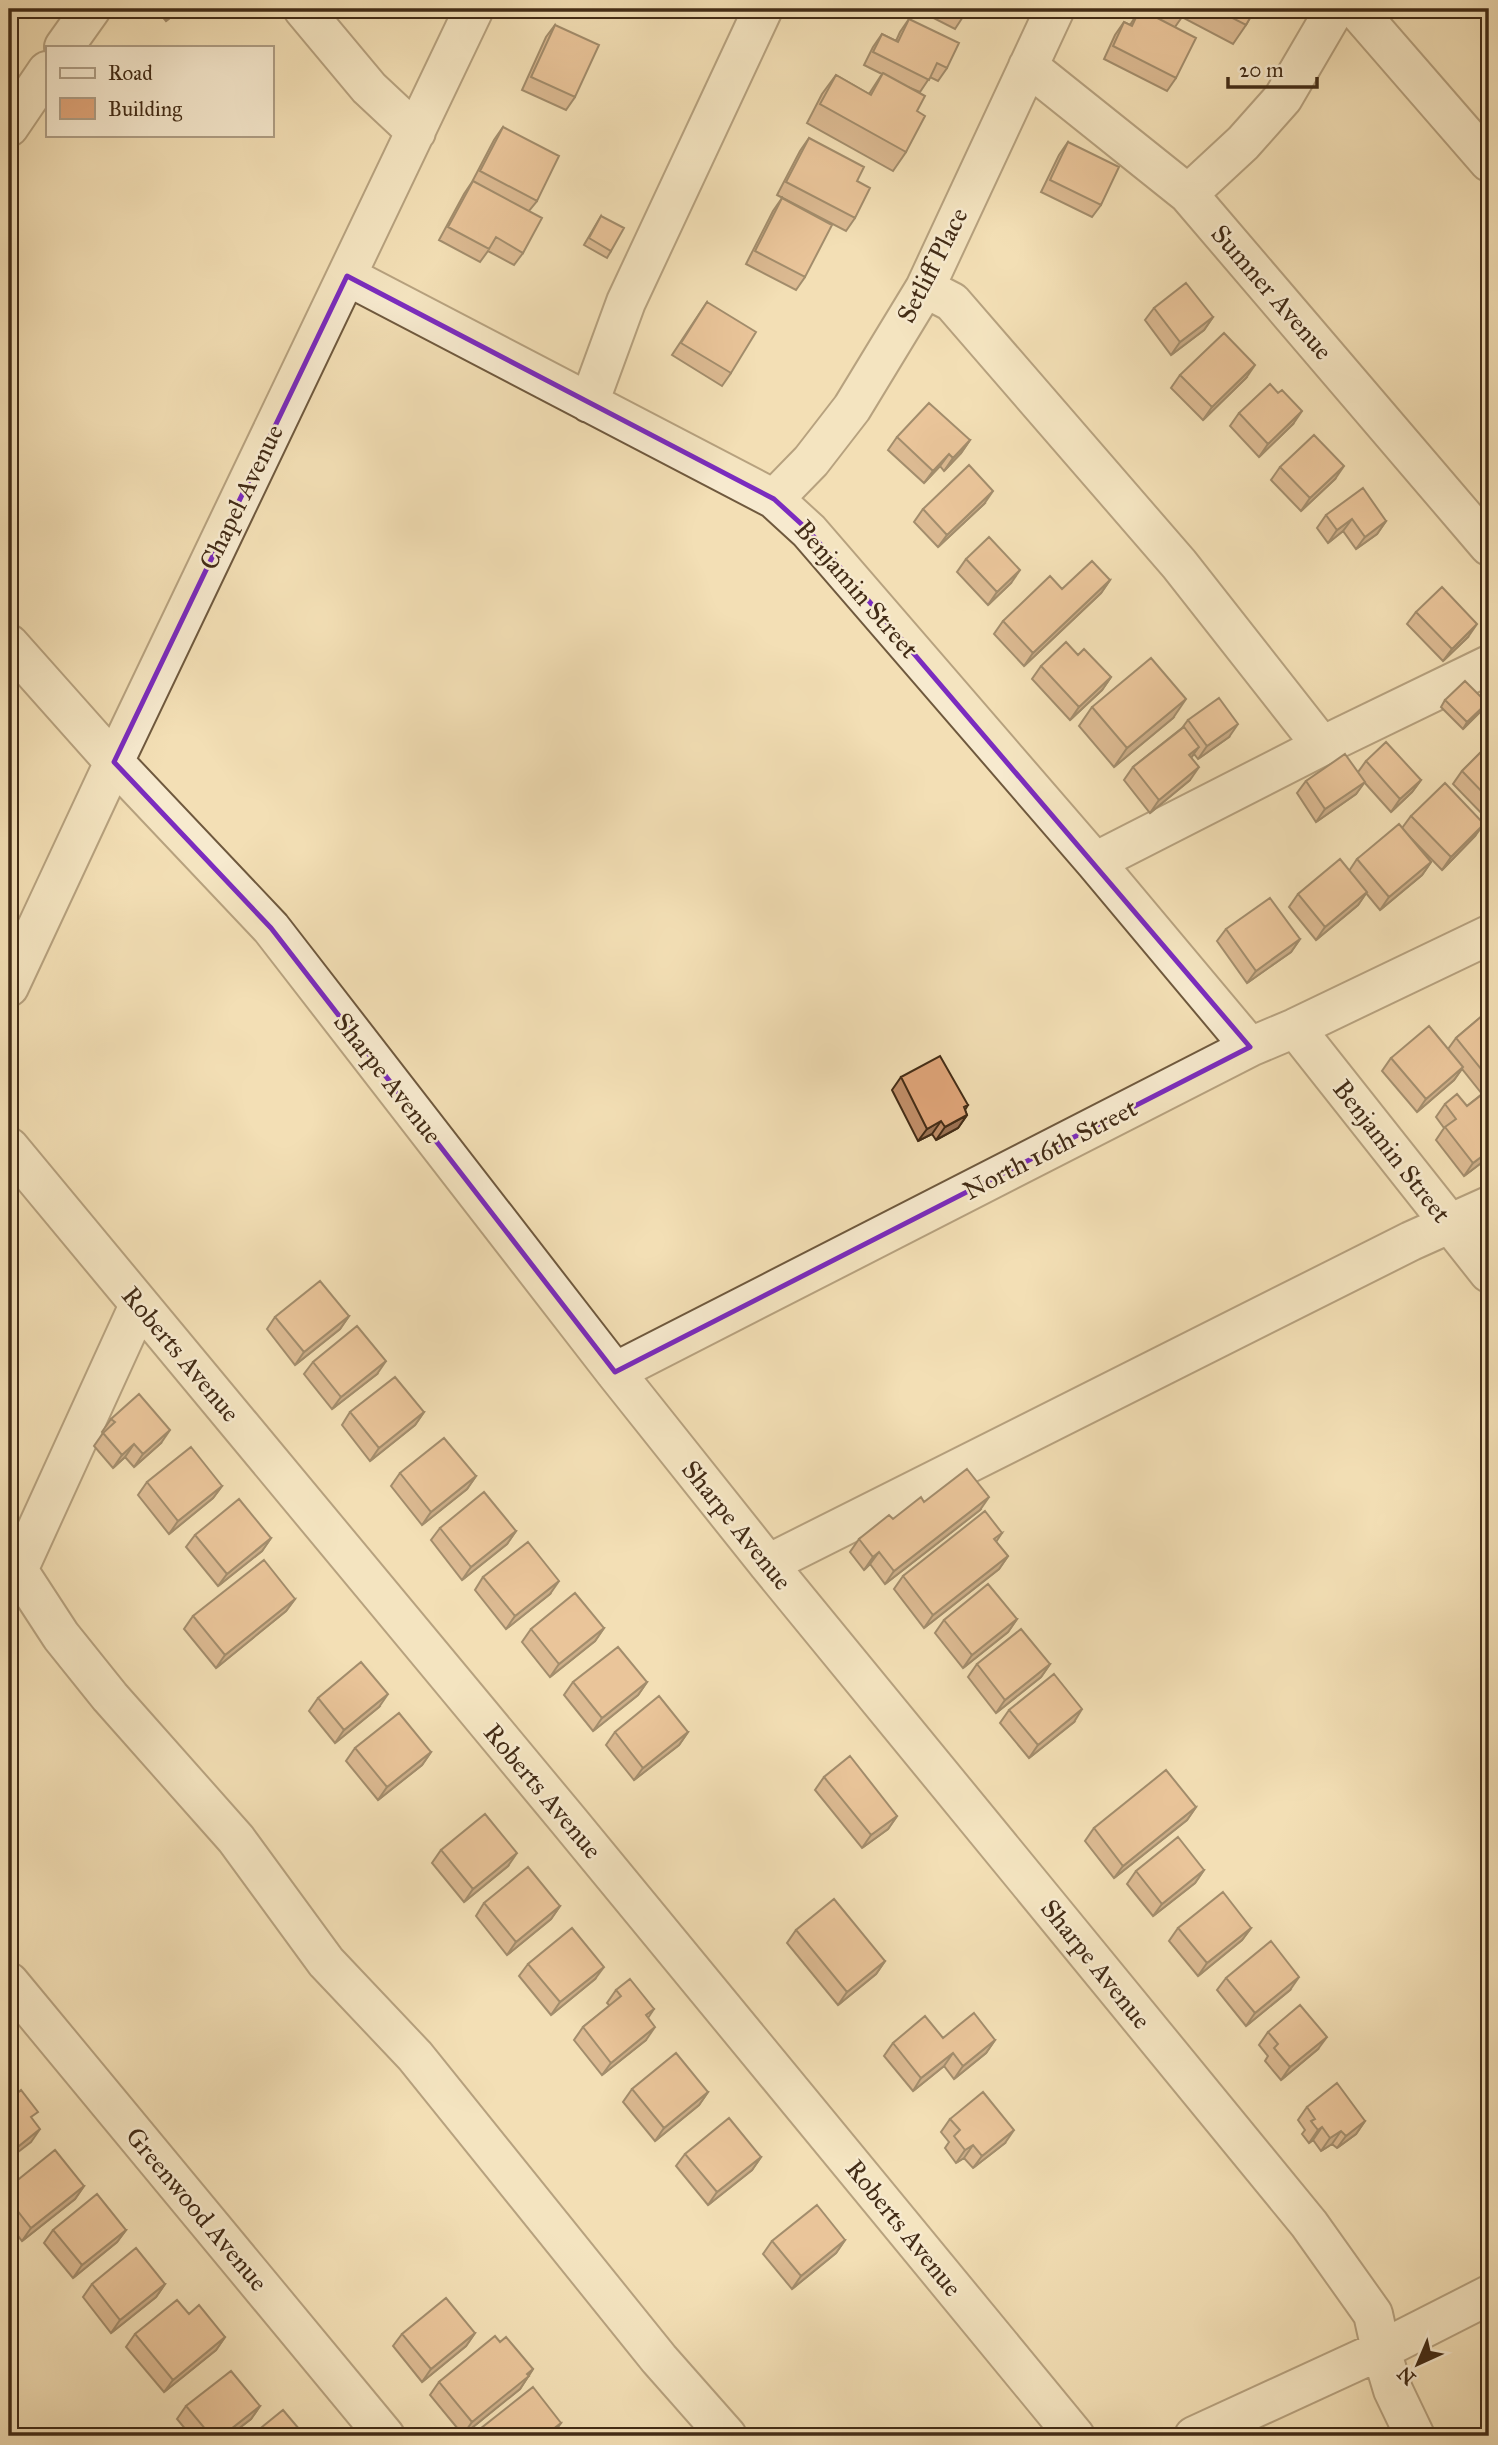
<svg xmlns="http://www.w3.org/2000/svg" width="1498" height="2445" viewBox="0 0 1498 2445" font-family="'IM FELL Great Primer',serif">
	<rect width="100%" height="100%" fill="#f3dfb5"/>
	<filter id="stains"><feTurbulence type="fractalNoise" baseFrequency=".00286" numOctaves="4"/><feColorMatrix values="0 0 0 0 .2 0 0 0 0 .09 0 0 0 0 .02 0 0 0 .5 -.17"/></filter>
	<radialGradient id="worn" r=".72"><stop offset=".6" stop-color="#630" stop-opacity="0"/><stop offset="1" stop-color="#630" stop-opacity=".3"/></radialGradient>
	<g fill="none" stroke-linecap="round" stroke-linejoin="round">
		<defs>
			<path id="minor" d="M303,9L369,88L416,132
				M1356,9L1489,162
				M64,47L91,9
				M1028,66L1188,194L1489,546
				M9,127L47,71
				M1188,194L1243,143L1283,98L1335,9
				M347,276L774,499L809,531L1095,862L1250,1047
				M925,288L952,302L1179,564L1322,746
				M589,403L626,302L763,9
				M774,499L811,461L852,408L925,288L1055,9
				M9,644L114,762L271,928L615,1372L768,1564L1309,2224L1373,2314L1381,2350L1393,2390L1415,2436
				M1095,862L1322,746L1489,665
				M9,987L114,762L474,9
				M1295,1028L1489,1273
				M9,1147L568,1820L1075,2436
				M615,1372L1250,1047L1295,1028L1489,935
				M768,1564L1411,1241L1489,1206
				M18,1570L61,1636L110,1697L236,1839L326,1962L415,2056L659,2359L727,2436
				M9,1590L139,1305
				M9,1982L385,2436
				M1194,2436L1381,2350L1489,2295"/>
		</defs>
		<use href="#minor" stroke="#6f593e" stroke-width="42"/>
		<use href="#minor" stroke="#f7eacf" stroke-width="38"/>
	</g>
	<path fill="#c28f69" stroke="#432c16" stroke-width="2" d="M156,9H181L166,21Z
		M916,9H968L955,29Z
		M1135,9H1255L1246,25L1233,44L1182,17L1175,27L1176,78L1167,91L1104,59L1115,35L1124,22L1130,25L1137,14L1133,12Z
		M1481,9H1489V17Z
		M909,19L947,68L938,81L930,77L920,92L910,88L917,111L906,152L893,171L807,123L822,94L836,75L869,94L882,74L864,65L873,47L882,34L896,41L900,32Z
		M555,25L575,97L566,110L522,90L546,37Z
		M503,127L537,201L529,211L523,253L514,265L488,251L480,262L439,240L464,194L472,182L494,140Z
		M809,138L857,181L855,218L846,231L777,195L800,151Z
		M1068,142L1101,205L1092,217L1041,192L1059,155Z
		M782,198L805,277L796,290L746,264L773,211Z
		M601,216L611,251L607,258L584,245Z
		M707,302L731,373L722,386L672,355Z
		M1154,308L1213,317L1204,330L1171,355L1145,320Z
		M1180,375L1246,378L1203,420L1171,388Z
		M1239,413L1293,424L1259,457L1230,426Z
		M897,437L970,440L961,453L944,471L940,466L924,483L888,450Z
		M1280,467L1335,479L1301,511L1271,480Z
		M984,504L938,547L914,522L923,509Z
		M1326,515L1386,521L1377,534L1356,549L1343,531L1328,543L1317,528Z
		M966,559L1011,583L988,605L957,572Z
		M1110,580L1101,593L1024,666L994,634L1003,621L1062,589Z
		M1416,612L1468,637L1443,661L1407,624Z
		M1078,655L1111,677L1102,690L1070,720L1032,679L1041,666Z
		M1445,700L1482,710L1463,729L1441,707Z
		M1092,707L1173,718L1114,767L1079,726Z
		M1188,720L1229,737L1198,759L1194,754L1191,758L1190,780L1150,813L1124,780L1133,767L1182,728Z
		M1489,744V821L1453,784L1462,771Z
		M1366,761L1421,780L1412,792L1391,812L1364,782L1356,794L1316,822L1297,793L1306,781L1358,772Z
		M1411,816L1475,836L1442,870L1407,834L1431,862L1422,875L1380,910L1366,893L1358,905L1316,940L1289,907L1298,894L1349,871L1357,859L1402,828Z
		M1226,929L1300,939L1291,952L1247,983L1217,941Z
		M1489,1010V1157L1464,1176L1436,1140L1444,1128L1436,1117L1445,1104L1467,1106L1482,1094L1462,1069L1454,1080L1417,1112L1382,1071L1391,1058L1448,1049L1456,1038Z
		M901,1077L968,1105L965,1110L967,1115L958,1128L936,1140L932,1134L918,1141L892,1090Z
		M349,1316L340,1329L295,1365L267,1329L275,1317Z
		M313,1362L377,1374L332,1409L304,1374Z
		M350,1412H424L415,1425L370,1461L342,1425Z
		M111,1419L161,1443L134,1467L125,1457L113,1468L94,1446L103,1433L102,1432Z
		M400,1473L476,1476L467,1489L422,1525L391,1486Z
		M147,1482L222,1486L213,1498L169,1534L138,1495Z
		M924,1502L980,1510L885,1584L870,1564L864,1570L850,1552L859,1539Z
		M440,1528L516,1531L507,1544L462,1580L431,1540Z
		M1002,1533L996,1542L1008,1556L999,1569L924,1628L894,1589L903,1576Z
		M195,1535L271,1538L262,1551L218,1586L186,1547Z
		M483,1577L550,1594L506,1629L475,1590Z
		M295,1599L286,1611L216,1668L184,1629L193,1616Z
		M1017,1619L1008,1632L963,1668L935,1633L944,1620Z
		M604,1628L595,1641L550,1677L522,1642L531,1629Z
		M977,1664H1050L1041,1677L996,1713L968,1677Z
		M573,1682H647L638,1695L593,1731L564,1695Z
		M318,1698L379,1707L335,1743L309,1711Z
		M1009,1710L1074,1722L1029,1758L1000,1723Z
		M615,1732H688L679,1745L634,1780L606,1745Z
		M355,1748L431,1752L422,1765L378,1800L346,1761Z
		M824,1777L897,1816L888,1829L862,1848L815,1790Z
		M1196,1807L1187,1820L1114,1878L1085,1841L1094,1828Z
		M441,1850L508,1866L464,1902L432,1863Z
		M1204,1870L1195,1883L1153,1916L1127,1884L1136,1871Z
		M484,1903L560,1906L551,1919L507,1955L476,1916Z
		M1178,1928H1251L1242,1940L1198,1976L1169,1941Z
		M796,1930L885,1961L876,1974L838,2005L787,1943Z
		M528,1964L595,1979L551,2015L519,1976Z
		M1226,1978L1290,1990L1246,2026L1217,1990Z
		M616,1990L654,2009L648,2018L646,2040L602,2075L574,2040L583,2027L610,2006L607,2003Z
		M1268,2032L1318,2049L1281,2080L1265,2061L1268,2056L1259,2045Z
		M943,2038L995,2040L986,2053L954,2079L944,2066L913,2091L884,2056L893,2043Z
		M632,2089L708,2092L699,2105L655,2141L623,2102Z
		M1307,2107L1365,2121L1356,2134L1337,2148L1332,2144L1321,2151L1313,2140L1309,2143L1302,2134L1305,2130L1298,2120Z
		M950,2119L1005,2143L973,2168L964,2158L956,2163L945,2148L949,2142L941,2132Z
		M685,2154L761,2157L752,2170L708,2205L676,2166Z
		M84,2186L75,2199L22,2241L9,2224V2187Z
		M53,2230H126L117,2242L73,2278L44,2243Z
		M845,2240L836,2253L792,2289L763,2254L772,2241Z
		M92,2284H165L156,2297L111,2333L83,2297Z
		M189,2314L225,2337L216,2350L164,2392L126,2347L135,2334Z
		M475,2333L466,2346L422,2382L393,2346L402,2334Z
		M500,2342L533,2369L520,2389L463,2435L430,2395L439,2382Z
		M186,2406H260L251,2419L229,2436H191L177,2419Z
		M561,2423L551,2436H475L480,2429Z"/>
	<path fill="#9e7455" stroke="#432c16" stroke-width="2" d="M175,9H181L166,21Z
		M1213,317L1204,330L1171,355L1180,342Z
		M1255,365L1246,378L1203,420L1212,407Z
		M1302,411L1293,424L1259,457L1268,444Z
		M970,440L961,453L944,471L953,458Z
		M949,454L940,466L924,483L933,471Z
		M1344,466L1335,479L1301,511L1310,498Z
		M993,491L984,504L938,547L947,535Z
		M1352,519L1343,531L1328,543L1337,530Z
		M1386,521L1377,534L1356,549L1365,537Z
		M1020,570L1011,583L988,605L997,592Z
		M1110,580L1101,593L1024,666L1033,653Z
		M1477,624L1468,637L1443,661L1452,649Z
		M1111,677L1102,690L1070,720L1079,707Z
		M1186,699L1173,718L1114,767L1127,748Z
		M1487,703L1482,710L1463,729L1467,722Z
		M1238,724L1229,737L1198,759L1207,746Z
		M1199,747L1190,759L1189,755Z
		M1199,767L1190,780L1150,813L1159,800Z
		M1421,780L1412,792L1391,812L1400,799Z
		M1365,782L1356,794L1316,822L1325,809Z
		M1484,824L1475,836L1442,870L1451,857Z
		M1431,862L1422,875L1380,910L1389,897Z
		M1367,892L1358,905L1316,940L1325,927Z
		M1300,939L1291,952L1247,983L1256,971Z
		M1463,1067L1454,1080L1417,1112L1426,1099Z
		M967,1115L958,1128L936,1140L945,1127Z
		M941,1121L932,1134L918,1141L927,1129Z
		M1489,1151V1157L1464,1176L1473,1163Z
		M349,1316L340,1329L295,1365L304,1352Z
		M386,1361L377,1374L332,1409L341,1397Z
		M424,1412L415,1425L370,1461L379,1448Z
		M170,1430L161,1443L134,1467L143,1454Z
		M134,1444L125,1457L113,1468L122,1455Z
		M476,1476L467,1489L422,1525L431,1512Z
		M222,1486L213,1498L169,1534L178,1521Z
		M989,1497L980,1510L885,1584L894,1571Z
		M516,1531L507,1544L462,1580L471,1567Z
		M271,1538L262,1551L218,1586L227,1574Z
		M879,1552L870,1564L864,1570L873,1557Z
		M1008,1556L999,1569L924,1628L933,1615Z
		M559,1581L550,1594L506,1629L515,1616Z
		M295,1599L286,1611L216,1668L225,1655Z
		M1017,1619L1008,1632L963,1668L972,1655Z
		M604,1628L595,1641L550,1677L559,1664Z
		M1050,1664L1041,1677L996,1713L1005,1700Z
		M647,1682L638,1695L593,1731L602,1718Z
		M388,1694L379,1707L335,1743L344,1730Z
		M1082,1709L1074,1722L1029,1758L1038,1745Z
		M688,1732L679,1745L634,1780L643,1768Z
		M431,1752L422,1765L378,1800L387,1787Z
		M1196,1807L1187,1820L1114,1878L1123,1866Z
		M897,1816L888,1829L862,1848L871,1835Z
		M517,1853L508,1866L464,1902L473,1889Z
		M1204,1870L1195,1883L1153,1916L1162,1904Z
		M560,1906L551,1919L507,1955L516,1942Z
		M1251,1928L1242,1940L1198,1976L1207,1963Z
		M885,1961L876,1974L838,2005L847,1992Z
		M604,1967L595,1979L551,2015L560,2002Z
		M1299,1977L1290,1990L1246,2026L1255,2013Z
		M655,2027L646,2040L602,2075L611,2063Z
		M1327,2037L1318,2049L1281,2080L1290,2067Z
		M995,2040L986,2053L954,2079L963,2066Z
		M953,2053L944,2066L913,2091L921,2078Z
		M708,2092L699,2105L655,2141L664,2128Z
		M1365,2121L1356,2134L1337,2148L1346,2136Z
		M1322,2127L1313,2140L1309,2143L1318,2130Z
		M40,2129L31,2142L9,2159V2154Z
		M1014,2130L1005,2143L973,2168L982,2156Z
		M1341,2131L1332,2144L1321,2151L1330,2138Z
		M973,2145L964,2158L956,2163L965,2150Z
		M761,2157L752,2170L708,2205L717,2192Z
		M84,2186L75,2199L22,2241L31,2228Z
		M126,2230L117,2242L73,2278L82,2265Z
		M845,2240L836,2253L792,2289L801,2276Z
		M165,2284L156,2297L111,2333L120,2320Z
		M475,2333L466,2346L422,2382L431,2369Z
		M225,2337L216,2350L164,2392L173,2380Z
		M533,2369L520,2389L463,2435L472,2422Z
		M260,2406L251,2419L229,2436H222Z
		M561,2423L552,2435L544,2436Z"/>
	<path fill="#e1a67a" stroke="#432c16" stroke-width="2" d="M949,9H968L964,16Z
		M1140,9L1196,38L1176,78L1113,46L1124,22L1132,26Z
		M1176,9H1187L1185,13Z
		M1215,9H1255L1246,25Z
		M909,19L959,43L947,68L937,63L929,80L873,52L882,34L898,42Z
		M555,25L599,45L575,97L531,77Z
		M883,73L925,96L917,111L925,116L906,152L820,104L836,75L871,95Z
		M503,127L559,156L537,201L480,171Z
		M809,138L864,167L857,181L870,188L855,218L786,182Z
		M1068,142L1119,167L1101,205L1050,180Z
		M473,181L542,218L523,253L496,237L489,249L448,227Z
		M782,198L832,225L805,277L755,251Z
		M601,216L624,228L611,251L589,238Z
		M1186,283L1213,317L1180,342L1154,308Z
		M707,302L756,332L731,373L681,343Z
		M1224,333L1255,365L1212,407L1180,375Z
		M1270,384L1278,393L1282,390L1302,411L1268,444L1239,413Z
		M929,403L970,440L953,458L949,454L933,471L897,437Z
		M1314,435L1344,466L1310,498L1280,467Z
		M969,465L993,491L947,535L923,509Z
		M1363,488L1386,521L1365,537L1352,519L1337,530L1326,515Z
		M989,537L1020,570L997,592L966,559Z
		M1092,561L1110,580L1033,653L1003,621L1050,576L1062,589Z
		M1442,587L1477,624L1452,649L1416,612Z
		M1066,642L1078,655L1084,649L1111,677L1079,707L1041,666Z
		M1151,658L1186,699L1127,748L1092,707Z
		M1465,681L1487,703L1467,722L1445,700Z
		M1219,698L1238,724L1207,746L1188,720Z
		M1184,727L1199,747L1189,755L1199,767L1159,800L1133,767Z
		M1386,742L1421,780L1400,799L1366,761Z
		M1489,744V799L1462,771Z
		M1345,754L1365,782L1325,809L1306,781Z
		M1445,783L1484,824L1451,857L1411,816Z
		M1399,824L1431,862L1389,897L1357,859Z
		M1340,859L1367,892L1325,927L1298,894Z
		M1270,898L1300,939L1256,971L1226,929Z
		M1489,1010V1079L1456,1038Z
		M1429,1026L1463,1067L1426,1099L1391,1058Z
		M940,1056L968,1105L964,1107L967,1115L945,1127L941,1121L927,1129L901,1077Z
		M1484,1093L1489,1100V1151L1473,1163L1445,1127L1456,1119L1445,1104L1457,1094L1467,1106Z
		M320,1281L349,1316L304,1352L275,1317Z
		M357,1326L386,1361L341,1397L313,1362Z
		M395,1377L424,1412L379,1448L350,1412Z
		M139,1394L170,1430L143,1454L134,1444L122,1455L103,1433L115,1422L111,1419Z
		M444,1438L476,1476L431,1512L400,1473Z
		M191,1447L222,1486L178,1521L147,1482Z
		M967,1469L989,1497L894,1571L879,1552L873,1557L859,1539L889,1515L893,1519L921,1497L924,1502Z
		M484,1492L516,1531L471,1567L440,1528Z
		M239,1499L271,1538L227,1574L195,1535Z
		M985,1511L1002,1533L994,1539L1008,1556L933,1615L903,1576Z
		M528,1542L559,1581L515,1616L483,1577Z
		M264,1560L295,1599L225,1655L193,1616Z
		M988,1584L1017,1619L972,1655L944,1620Z
		M575,1593L604,1628L559,1664L531,1629Z
		M1021,1629L1050,1664L1005,1700L977,1664Z
		M618,1647L647,1682L602,1718L573,1682Z
		M361,1662L388,1694L344,1730L318,1698Z
		M1054,1674L1082,1709L1038,1745L1009,1710Z
		M659,1696L688,1732L643,1768L615,1732Z
		M399,1713L431,1752L387,1787L355,1748Z
		M850,1756L897,1816L871,1835L824,1777Z
		M1166,1770L1196,1807L1123,1866L1094,1828Z
		M485,1814L517,1853L473,1889L441,1850Z
		M1178,1837L1204,1870L1162,1904L1136,1871Z
		M528,1867L560,1906L516,1942L484,1903Z
		M1223,1892L1251,1928L1207,1963L1178,1928Z
		M834,1899L885,1961L847,1992L796,1930Z
		M572,1928L604,1967L560,2002L528,1964Z
		M1271,1941L1299,1977L1255,2013L1226,1978Z
		M630,1979L654,2009L646,2015L655,2027L611,2063L583,2027L621,1996L616,1990Z
		M1300,2005L1327,2037L1290,2067L1274,2048L1278,2044L1268,2032Z
		M974,2013L995,2040L963,2066L953,2053L921,2078L893,2043L925,2016L943,2038Z
		M676,2053L708,2092L664,2128L632,2089Z
		M1337,2083L1365,2121L1346,2136L1341,2131L1330,2138L1322,2127L1318,2130L1311,2121L1315,2119L1307,2107Z
		M9,2090L14,2096L21,2090L38,2112L31,2117L40,2129L9,2154Z
		M983,2092L1014,2130L982,2156L973,2145L965,2150L954,2136L960,2130L950,2119Z
		M729,2118L761,2157L717,2192L685,2154Z
		M55,2150L84,2186L31,2228L9,2200V2187Z
		M97,2194L126,2230L82,2265L53,2230Z
		M817,2205L845,2240L801,2276L772,2241Z
		M136,2248L165,2284L120,2320L92,2284Z
		M446,2298L475,2333L431,2369L402,2334Z
		M177,2300L189,2314L199,2305L225,2337L173,2380L135,2334Z
		M495,2336L500,2342L506,2337L533,2369L527,2374L529,2376L472,2422L439,2382Z
		M231,2371L260,2406L222,2436H211L186,2406Z
		M533,2387L561,2423L544,2436H486L480,2429Z
		M283,2410L305,2436H251Z"/>
	<path d="M0 0H1498V2445H0ZM347,276L774,499L809,531L1250,1047L615,1372L271,928L114,762Z" fill="#f3dfb5" fill-opacity=".55" fill-rule="evenodd"/>
	<path fill="none" stroke="#7b2cbf" stroke-width="5" stroke-linejoin="round" d="M347,276L774,499L809,531L1250,1047L615,1372L271,928L114,762Z"/>
	<g text-anchor="middle" dominant-baseline="central" stroke-width="5" stroke-linejoin="round" paint-order="stroke">
		<g font-size="26" fill="#432c16" stroke="#f7eacf">
			<text transform="translate(932 265) rotate(-63)">Setliff Place</text>
			<text transform="translate(1272 292) rotate(49)">Sumner Avenue</text>
			<text transform="translate(241 497) rotate(-64)">Chapel Avenue</text>
			<text transform="translate(857 589) rotate(49)">Benjamin Street</text>
			<text transform="translate(388 1078) rotate(52)">Sharpe Avenue</text>
			<text transform="translate(1050 1149) rotate(-27)">North 16th Street</text>
			<text transform="translate(1392 1151) rotate(52)">Benjamin Street</text>
			<text transform="translate(181 1354) rotate(50)">Roberts Avenue</text>
			<text transform="translate(737 1525) rotate(51)">Sharpe Avenue</text>
			<text transform="translate(543 1791) rotate(50)">Roberts Avenue</text>
			<text transform="translate(1096 1964) rotate(51)">Sharpe Avenue</text>
			<text transform="translate(197 2209) rotate(50)">Greenwood Avenue</text>
			<text transform="translate(904 2228) rotate(51)">Roberts Avenue</text>
		</g>
	</g>
	<rect width="1498" height="2445" fill="none" stroke="#f3dfb5" stroke-width="35"/>
	<rect x="10" y="10" width="1477" height="2424" fill="none" stroke="#432c16" stroke-width="3.5"/>
	<rect x="18" y="18" width="1463" height="2410" fill="none" stroke="#432c16" stroke-width="2"/>
	<rect x="46" y="46" width="228" height="91" fill="#f7eacf" stroke="#af9e85" stroke-width="2"/>
	<rect x="60" y="68" width="35" height="10" fill="#f7eacf" stroke="#af9e85" stroke-width="2"/>
	<text x="108" y="80" font-size="21" fill="#432c16">Road</text>
	<rect x="60" y="98" width="35" height="21" fill="#e1a67a" stroke="#af9e85" stroke-width="2"/>
	<text x="108" y="116" font-size="21" fill="#432c16">Building</text>
	<g transform="translate(1418 2364) rotate(224)" stroke="#f7eacf" stroke-width="5" paint-order="stroke">
	<path d="M0-5L12 26L0 18L-12 26Z" fill="#432c16"/>
	<text y="-10" font-size="19" font-weight="bold" text-anchor="middle" fill="#432c16">N</text>
	</g>
	<path d="M1228 77v10h89v-10" fill="none" stroke="#432c16" stroke-width="3.5"/>
	<text x="1239" y="77" font-size="21" fill="#432c16" stroke="#f7eacf" stroke-width="5" paint-order="stroke">20 m</text>
	<rect width="100%" height="100%" filter="url(#stains)"/>
	<rect width="100%" height="100%" fill="url(#worn)"/>
</svg>
